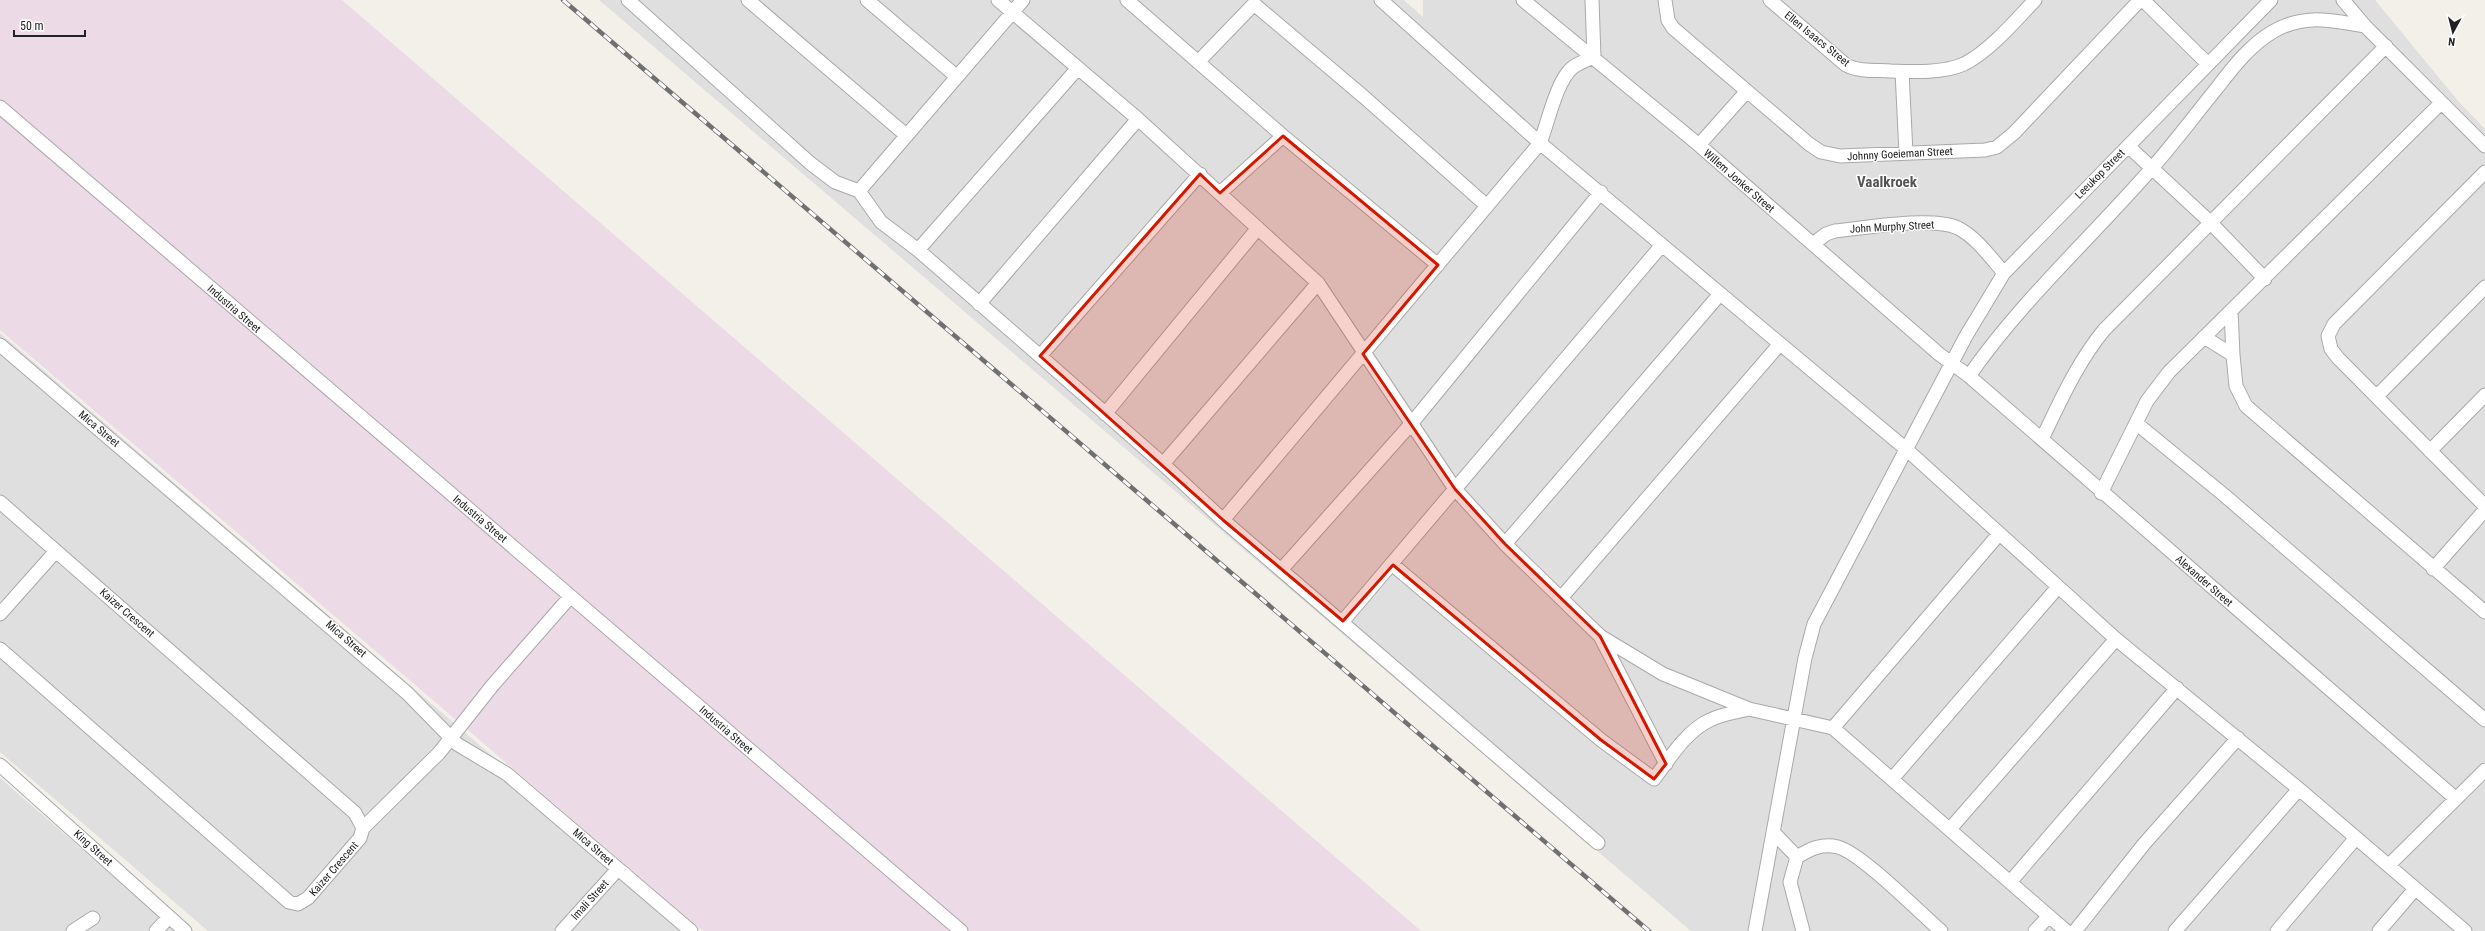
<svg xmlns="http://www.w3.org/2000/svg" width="2485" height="931" viewBox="0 0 2485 931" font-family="'Roboto Condensed',sans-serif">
	<rect width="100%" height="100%" fill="#f2f0e9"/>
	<path fill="#e0dfdf" d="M599,0H1404L1423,17V0H2375L2459,102L2485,129V931H1691Z
		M0,333L696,931H208L0,752Z
		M0,778L176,931H0Z"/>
	<path fill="#ecdae6" d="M0,0H342L1421,931H703L0,330Z"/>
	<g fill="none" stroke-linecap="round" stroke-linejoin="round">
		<defs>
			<path id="minor" d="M628,0L810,163L835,182L859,191L881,222L918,250L1040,356L1163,464L1223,520
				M748,0L906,135
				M867,0L956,76
				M998,0L1138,119L1318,283L1455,489L1505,544L1600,636L1663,674L1749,709L1833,728L2066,931
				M1127,0L1283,136L1438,265
				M1381,0L1540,143L1906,449L2116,639L2299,789L2465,931
				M1523,0L1699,145L1939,354L1969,376L2455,798
				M1592,0L1594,57C1587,60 1578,63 1572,68C1556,82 1548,123 1540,143L1223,520L1598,843
				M1665,0L1668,20L1673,28L1809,144L1821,152L1840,156L1985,150L1997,147L2014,133L2140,0
				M1770,0L1846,65C1859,72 1877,70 1891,71C1914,72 1944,73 1964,64C1989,52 2016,20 2035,0
				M2143,0L2208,64
				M2343,0L2365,26L2485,146
				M1198,62L1254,4L1364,97L1487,206
				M1902,72L1906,153
				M0,107L961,931
				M1699,145L1747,91
				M2128,146L2210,222L2265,279
				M2485,172L2334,324L2328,336L2331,349L2338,358L2485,506
				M859,191L1023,0
				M1220,193L1283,136
				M1813,244L1826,234L1835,231C1865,228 1932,216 1958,228C1976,237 1991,258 2004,273
				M918,250L1078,68
				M979,304L1138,119
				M2204,337L2233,355L2231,311
				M0,345L407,693L457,744L507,774L691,931
				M2233,355L2236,386L2246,406L2485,612
				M1040,356L1200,174
				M1969,376C2022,300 2091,238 2152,168C2175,142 2195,115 2217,88C2233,67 2251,44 2274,31C2306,13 2332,21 2365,26
				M2377,396L2485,287
				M1105,414L1258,228
				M2136,423L2224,495L2485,720
				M2042,439C2060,402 2077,363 2104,330L2386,46
				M2430,451L2485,395
				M1163,464L1318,283
				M2101,493L2147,401L2169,372L2441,103
				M0,502L355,813L363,828L360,838L308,898L298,904L289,902L0,649
				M1505,544L1720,294
				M1393,565L1601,740L1654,779C1670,758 1686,731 1710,720C1722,714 1737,712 1749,709
				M2433,569L2485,510
				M1281,570L1411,424L1601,192
				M1561,598L1779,345
				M0,614L56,551
				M1343,621L1662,245
				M1600,636L1666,764
				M1833,728L1999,534
				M0,765L185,931
				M1892,779L2058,587
				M363,828L439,753L492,686L570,597
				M1950,829L2116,639
				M1773,832L1797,857L1790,882L1803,931
				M1797,857C1810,849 1822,843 1838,847C1861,853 1920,913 1941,931
				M2389,865L2485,770
				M2011,881L2177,688
				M73,931L93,918
				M156,931L169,917
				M562,931L618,869L625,874
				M1755,931L1805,658L1814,624L1966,336L2004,273L2271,0
				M2035,931L2048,917
				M2075,931L2144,844L2238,738
				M2175,931L2299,789
				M2277,931L2355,839
				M2379,931L2415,889"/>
		</defs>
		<use href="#minor" stroke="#a9a9a9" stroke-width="15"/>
		<use href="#minor" stroke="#fff" stroke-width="13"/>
		<defs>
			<path id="rail" d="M563,0L1649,931"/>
		</defs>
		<use href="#rail" stroke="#707070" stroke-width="4.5"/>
		<use href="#rail" stroke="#fff" stroke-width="3" stroke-dasharray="9" stroke-linecap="butt"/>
	</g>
	<path fill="#d41800" fill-opacity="0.2" stroke="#d41800" stroke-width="3" stroke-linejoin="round" d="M1283,136L1438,265L1363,354L1455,489L1505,544L1600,636L1666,764L1654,779L1601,740L1393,565L1343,621L1223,520L1040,356L1200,174L1220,193Z"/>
	<g text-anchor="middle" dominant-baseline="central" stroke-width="3" stroke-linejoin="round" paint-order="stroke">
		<g font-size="11" fill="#222" stroke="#fff">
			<text transform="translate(1817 39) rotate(39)">Ellen Isaacs Street</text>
			<text transform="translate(1900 154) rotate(-3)">Johnny Goeieman Street</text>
			<text transform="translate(2100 174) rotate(-45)">Leeukop Street</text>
			<text transform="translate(1739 181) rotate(41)">Willem Jonker Street</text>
			<text transform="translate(1892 227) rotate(-3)">John Murphy Street</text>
			<text transform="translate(234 309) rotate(41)">Industria Street</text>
			<text transform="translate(99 429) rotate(40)">Mica Street</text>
			<text transform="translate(480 519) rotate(40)">Industria Street</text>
			<text transform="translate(2204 581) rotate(41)">Alexander Street</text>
			<text transform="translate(127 613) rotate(41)">Kaizer Crescent</text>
			<text transform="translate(346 639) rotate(41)">Mica Street</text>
			<text transform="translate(726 730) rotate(41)">Industria Street</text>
			<text transform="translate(593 847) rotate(41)">Mica Street</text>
			<text transform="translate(93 848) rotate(42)">King Street</text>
			<text transform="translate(334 869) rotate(-49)">Kaizer Crescent</text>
			<text transform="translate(590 900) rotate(-48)">Imali Street</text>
		</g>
		<g font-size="15" font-weight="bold" fill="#555" stroke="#fff">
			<text x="1887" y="182">Vaalkroek</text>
		</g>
	</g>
	<g transform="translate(2453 32) rotate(187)" stroke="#ffffff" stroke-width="3" paint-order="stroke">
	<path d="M0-3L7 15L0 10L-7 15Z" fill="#222222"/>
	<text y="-6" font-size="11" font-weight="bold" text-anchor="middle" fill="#222222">N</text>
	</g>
	<path d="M14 30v6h71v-6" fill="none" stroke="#222222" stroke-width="2"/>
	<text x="20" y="30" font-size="12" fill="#222222" stroke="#ffffff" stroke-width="3" paint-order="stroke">50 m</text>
</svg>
